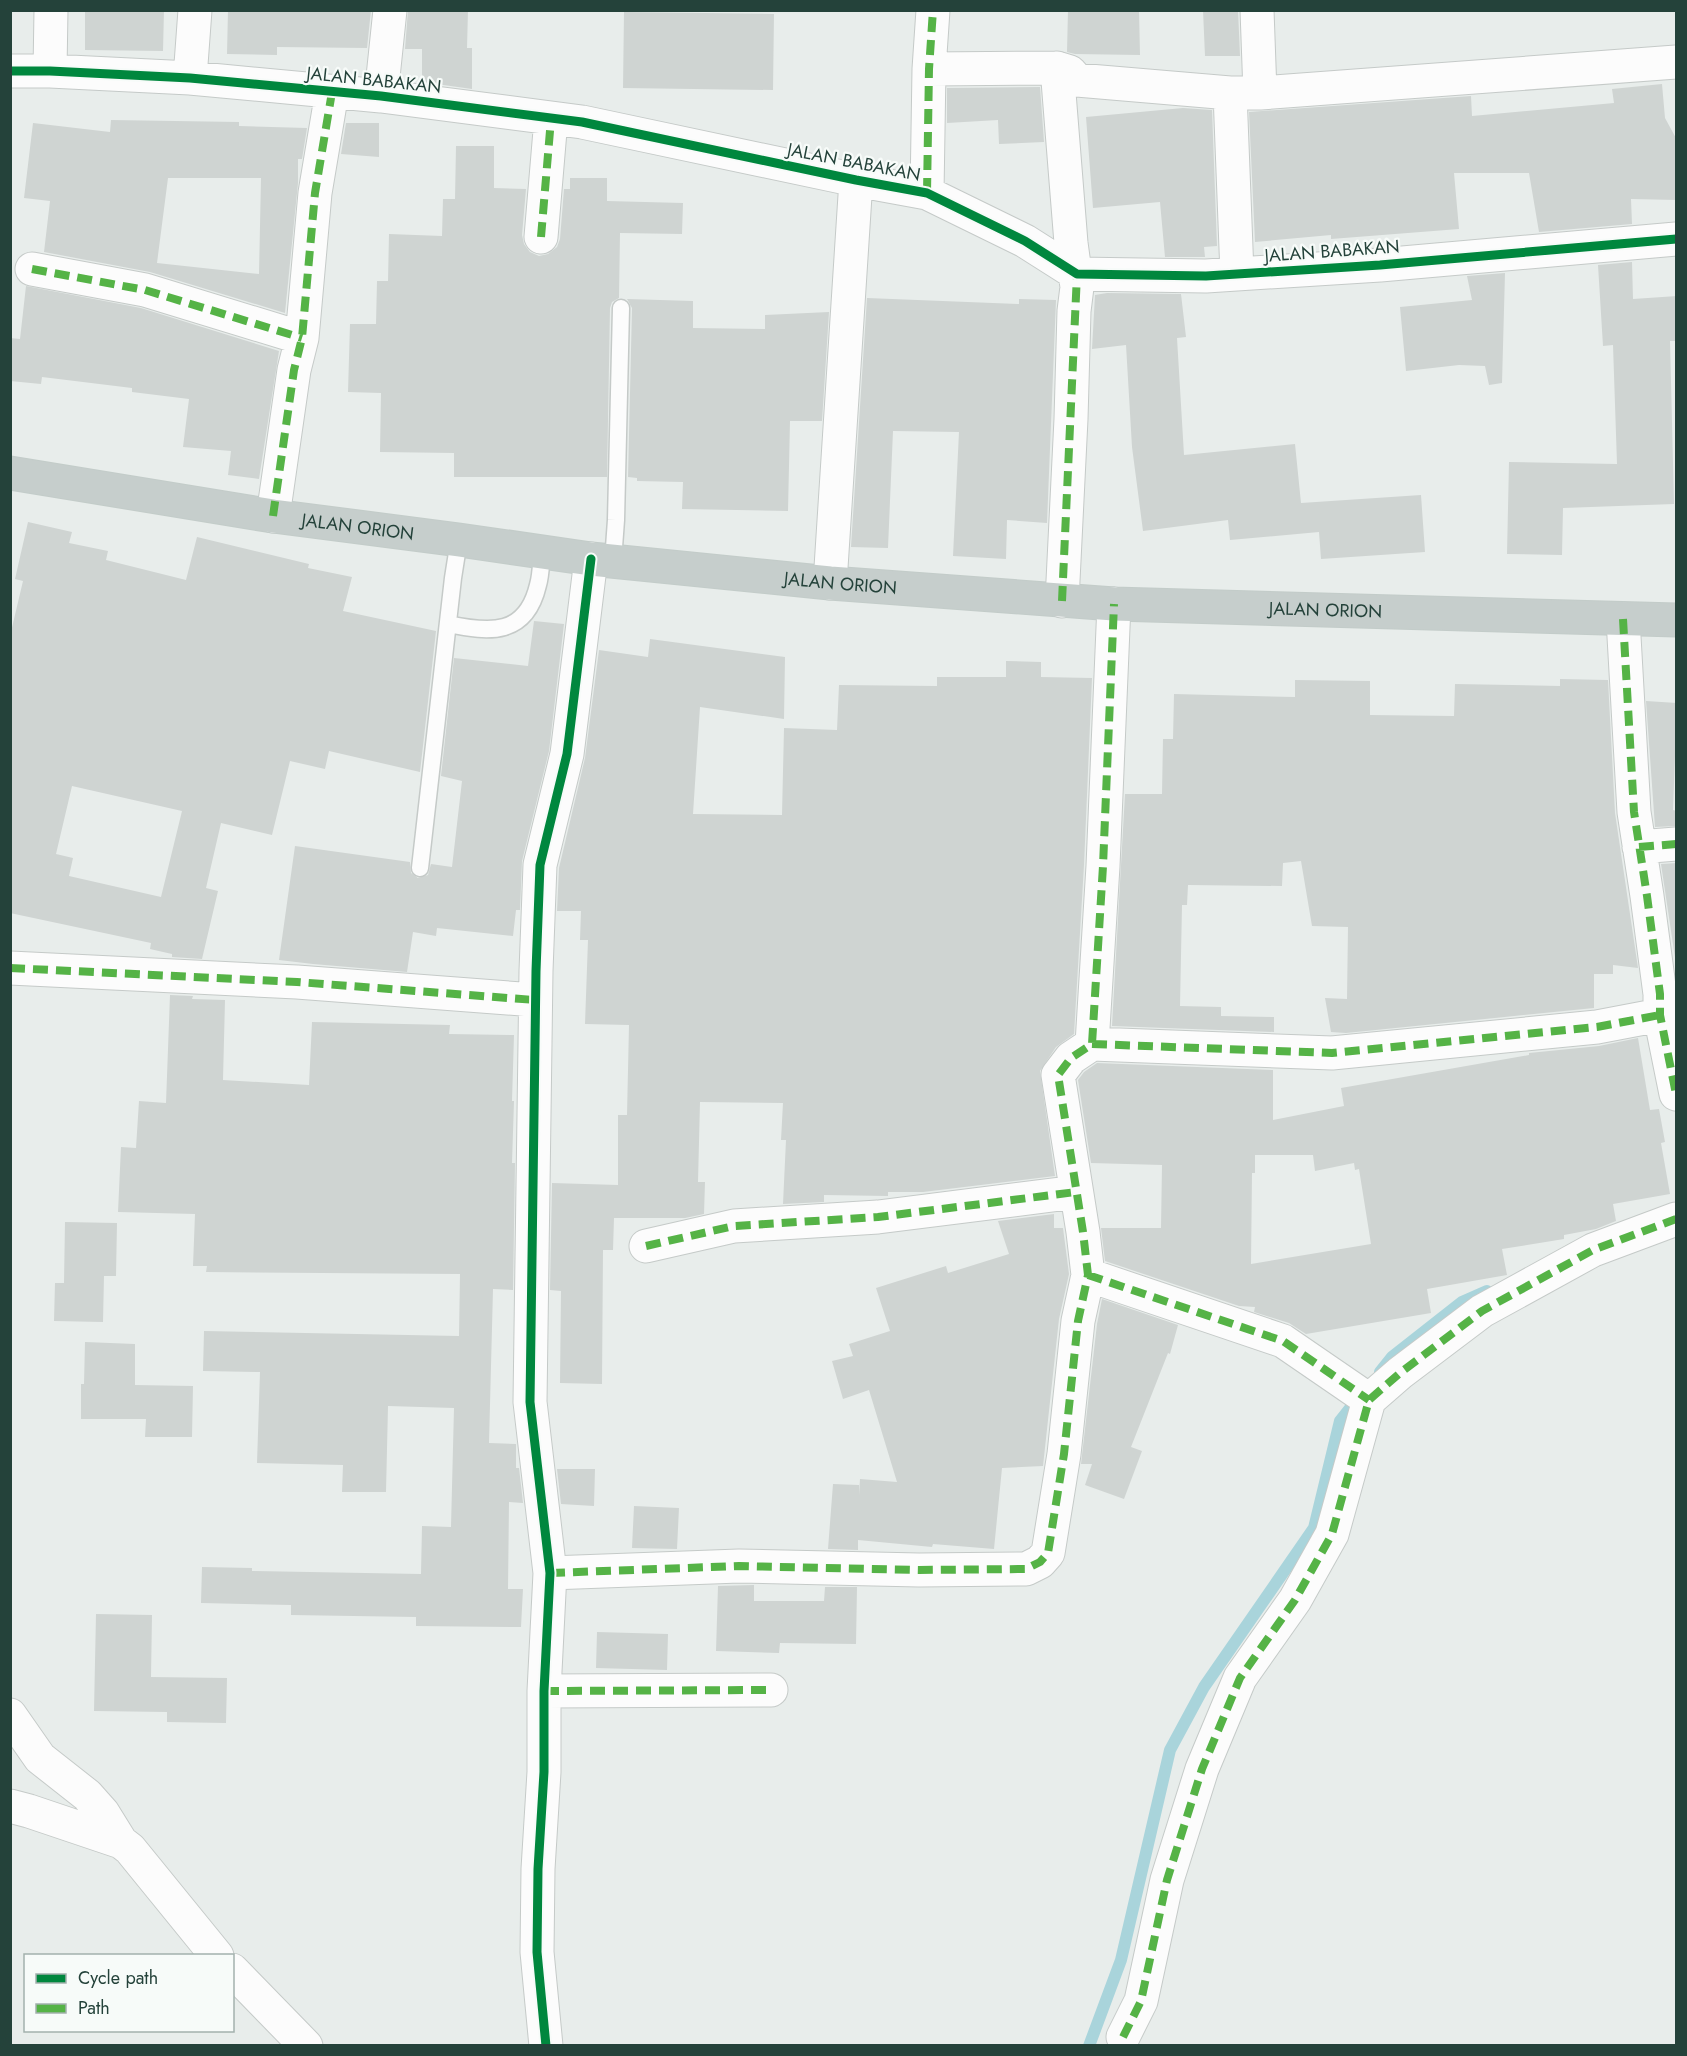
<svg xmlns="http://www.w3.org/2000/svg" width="1687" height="2056" viewBox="0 0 1687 2056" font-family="Jost,sans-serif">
	<rect width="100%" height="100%" fill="#e8edeb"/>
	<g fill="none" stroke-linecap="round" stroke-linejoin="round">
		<path stroke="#a9d4db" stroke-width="12" d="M1380,1372L1392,1357L1462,1302L1487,1291
			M1089,2046L1121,1960L1170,1750L1204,1687L1314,1528L1340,1421L1359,1397"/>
	</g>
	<path fill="#cfd4d2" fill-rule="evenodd" d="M85,10H164L163,51L85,50Z
		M228,10H371L367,48L277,47V55L227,54Z
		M408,10H468L467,48H472V89L422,82V49H405Z
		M1068,10H1139L1140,55L1075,54L1067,52Z
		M1203,10H1238L1240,56H1205Z
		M624,12L774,14L773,90L623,88Z
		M1662,84L1665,118L1677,140V200L1631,199L1632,224L1539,232L1529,173H1454L1459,229L1331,239V235L1255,242L1249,112L1471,96L1472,116L1614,103L1612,89Z
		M1040,87L1044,142L999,144L998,120L947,123V88Z
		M1183,108L1212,110L1217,246L1204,247L1205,257H1165L1160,202L1093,208L1086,117Z
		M111,120L239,122V126L307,128L302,159H298V183L285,313L150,272L44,252L50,201L24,198L33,123L110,132ZM168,178H261L259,274L157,263Z
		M346,123H379V157L341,154Z
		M456,146H494V188L526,189L522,235L524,244L530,252L539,256L548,254L557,247L560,239L564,189H570V178H607V201L683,203L682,234L620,233L619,298L612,302L610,308L607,477H454V453L380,452L381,393L348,392L350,324H376L377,281H388L389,234L442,236L443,199H455Z
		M1632,262L1633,299L1677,296V341H1670L1674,504L1563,508L1562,555L1507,554L1509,462L1617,464L1613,345L1603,346L1598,265Z
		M1505,273L1502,383L1489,385L1485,366L1459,365L1406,371L1400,307L1472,300L1467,276Z
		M26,286L141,308L279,351L259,479L228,475L231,451L183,447L189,399L132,392V388L42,377L41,384L10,381V338L20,339Z
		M1107,293L1181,294L1186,337L1177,338L1184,455L1295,444L1301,503L1421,495L1425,552L1321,559L1319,532L1230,540L1228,520L1143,531L1132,447L1126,345L1092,349L1095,295Z
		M867,298L1019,304V299L1056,300L1047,523L1007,520L1006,559L953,556L959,432L893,431L888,548L851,547Z
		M627,299L693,301V328L765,329V315L829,312L822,421H790L788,511L682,509L683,482L637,481V478L628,477L632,308Z
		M28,522L72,532L69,543L108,551L106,560L186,580L197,537L309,564L308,568L352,577L343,611L436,631L420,772L329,751L325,769L290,761L272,835L221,823L206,888L218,891L202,959L172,957V954L150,949L151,943L10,913V636L23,581L15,579ZM72,786L182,811L161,897L69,876L73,858L56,854Z
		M534,621L564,624L549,751L522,861L520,910H516L513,936L437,928L436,936L413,932L407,972L313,964L279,960L295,846L410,862L411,873L418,878L428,875L431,864L452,867L462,781L441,776L454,658L528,666Z
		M650,639L785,657L784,719L700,707L693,814L782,815L784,728L837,730L839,685L937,686V677H1006V661L1041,662V677L1092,678L1084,865L1074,1034L1056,1047L1040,1071L1055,1176L923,1192H888V1196L824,1195V1202L783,1204L786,1140H781L783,1103L700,1102L698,1182H705L704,1214L685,1218H614L613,1250H603L602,1384L560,1383L561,1291L550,1290L552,1183L618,1185V1115H627L629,1025L585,1024L588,940H580L581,911H557L559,868L585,758L599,650L648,657Z
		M1560,679L1608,680L1615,813L1638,968L1613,965V974H1594V1008L1346,1033L1331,1032L1325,998L1347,999L1348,927L1312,926L1301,861L1283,863L1282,886L1188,885L1187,905H1182L1180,1006L1221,1007V1016L1274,1017V1032L1112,1026L1125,794H1162L1163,739H1173L1174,694L1295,697V680L1370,681V715L1454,716L1455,684L1560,686Z
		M1646,701L1677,703L1673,810L1677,811V826L1655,827Z
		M1677,863V971L1661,864Z
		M170,995L193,996L192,999L225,1000L223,1080L309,1085L312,1022L450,1025L449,1034L514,1035L512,1101H514L512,1163H515L513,1290L493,1289L489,1443L516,1444V1468H519L523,1503L509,1502L508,1589H523L521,1627L416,1626V1617L291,1615V1605L201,1603L202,1567L252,1568V1571L421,1574L422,1526L451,1527L454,1408L388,1406L386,1492H342L343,1465L257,1463L260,1372L203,1371L204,1331L459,1336L460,1274L206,1272L207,1266H193L195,1214L118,1212L121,1147L136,1148L139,1101L166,1103Z
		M1638,1038L1650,1110L1659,1109L1665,1142L1661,1143L1670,1194L1613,1204L1616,1221L1596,1229L1564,1235V1239L1502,1249L1507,1275L1427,1289L1431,1313L1306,1334L1289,1323L1254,1312L1255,1307L1239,1306L1105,1261L1101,1228H1161L1162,1165L1091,1163L1078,1080L1084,1072L1097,1063L1273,1070V1120L1344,1106L1341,1088L1529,1055V1053L1599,1046ZM1255,1155H1313L1315,1171L1354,1163L1355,1170L1359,1169L1371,1244L1251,1264L1252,1173H1255Z
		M1054,1214V1228H1063L1069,1274L1059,1319L1043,1466L1002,1468L994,1549L933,1544L932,1547L858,1540V1550L828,1549L833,1484L859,1485V1495L860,1479L897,1482L869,1390L843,1399L832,1361L853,1356L849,1344L890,1331L876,1288L946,1266L948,1273L1009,1254L998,1221Z
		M65,1222L117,1223L116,1276H104L103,1322L54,1321L55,1283H64Z
		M1102,1299L1178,1325L1170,1354L1168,1353L1131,1447L1142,1451L1124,1499L1085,1485L1092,1464H1081L1097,1324Z
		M85,1342L135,1344V1385L193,1386L192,1437H145L146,1419H81V1384H84Z
		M557,1469H595L594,1506L561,1504Z
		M634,1506L679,1508L677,1549L632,1548Z
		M754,1585V1601H824L825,1587H857L856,1644L780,1643L779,1653L716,1651L718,1586Z
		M96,1614L152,1615L151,1677L227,1678L226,1723L167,1722V1712L94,1711Z
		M597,1632L668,1634L667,1670L596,1668Z"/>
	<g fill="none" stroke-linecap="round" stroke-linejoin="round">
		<defs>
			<path id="service" d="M613,561L616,520L621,308
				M448,624C490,633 526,636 538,585C541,575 541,562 542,552
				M420,868L453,578L459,540"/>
			<path id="minor" d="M1257,10L1260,93
				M1057,68L1071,243L1077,287L1074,311L1071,419L1062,601
				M929,69L1057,68L1070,72L1077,80L1230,93H1260L1676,62
				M10,71H50L190,78L381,96L582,122L856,180L927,193L1025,241L1077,274L1206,276L1380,265L1676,239
				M50,71L51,10
				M190,78L195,10
				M1230,93L1237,274
				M381,96L390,10
				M927,193L929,69L933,10
				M541,237L551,119
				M32,269L145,290L302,338
				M273,516L294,370L302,338L315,193L332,92
				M830,583L856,180
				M1623,619L1634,812L1647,896L1660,994V1015L1676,1094
				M1639,847L1676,844
				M10,968L297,982L535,1000
				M1092,1044L1332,1053L1597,1027L1660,1015
				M646,1246L734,1226L878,1217L1076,1192
				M1088,1275L1283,1341L1369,1400
				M550,1573L739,1566L919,1570L1026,1569L1040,1562L1048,1553L1064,1454L1078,1321L1088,1275L1083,1232L1058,1075L1071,1058L1092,1044L1103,866L1114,604
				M544,1691L771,1690
				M10,1715L40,1758L87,1795L103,1813L121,1842
				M10,1806L29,1811L121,1842L130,1849L217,1956
				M232,1970L306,2046
				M1123,2037L1141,2001L1167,1880L1202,1769L1240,1678L1295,1600L1332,1534L1369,1400L1400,1373L1482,1311L1593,1250L1676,1219
				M546,2046L537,1952L538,1869L544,1772V1691L550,1573L530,1402L536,971L540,865L567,754L591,559"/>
			<g id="trunk">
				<path id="s1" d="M10,473L273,516L459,540L591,559L830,583L1114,604L1676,620"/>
			</g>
		</defs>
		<use href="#service" stroke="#c5cac8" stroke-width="19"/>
		<use href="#minor" stroke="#c5cac8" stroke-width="35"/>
		<use href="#trunk" stroke="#c3ccc9" stroke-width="35"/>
		<use href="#service" stroke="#fcfcfc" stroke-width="16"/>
		<use href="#minor" stroke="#fcfcfc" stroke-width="33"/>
		<use href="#trunk" stroke="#c6cecc" stroke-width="33"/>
		<path stroke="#55b346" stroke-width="8" stroke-dasharray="15 8" stroke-linecap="butt" d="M927,193L929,69L933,10
			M541,237L551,119
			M32,269L145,290L302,338
			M273,516L294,370L302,338L315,193L332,92
			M1062,601L1077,274
			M1623,619L1634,812L1647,896L1660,994V1015L1676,1094
			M1639,847L1676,844
			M10,968L297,982L535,1000
			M1092,1044L1332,1053L1597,1027L1660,1015
			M646,1246L734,1226L878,1217L1076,1192
			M1088,1275L1283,1341L1369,1400
			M550,1573L739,1566L919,1570L1026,1569L1040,1562L1048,1553L1064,1454L1078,1321L1088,1275L1083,1232L1058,1075L1071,1058L1092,1044L1103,866L1114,604
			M544,1691L771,1690
			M1123,2037L1141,2001L1167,1880L1202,1769L1240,1678L1295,1600L1332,1534L1369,1400L1400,1373L1482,1311L1593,1250L1676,1219"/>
		<defs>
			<path id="cycleway" d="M10,71H50L190,78L381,96L582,122L856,180L927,193L1025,241L1077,274L1206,276L1380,265L1676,239
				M546,2046L537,1952L538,1869L544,1772V1691L550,1573L530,1402L536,971L540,865L567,754L591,559"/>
		</defs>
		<use href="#cycleway" stroke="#f7fbf9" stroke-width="13"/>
		<use href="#cycleway" stroke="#00873e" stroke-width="9"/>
	</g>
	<g text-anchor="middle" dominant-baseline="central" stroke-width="4.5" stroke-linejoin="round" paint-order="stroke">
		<g font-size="18" fill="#24423a" stroke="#f7fbf9">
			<text transform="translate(374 80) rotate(6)">JALAN BABAKAN</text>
			<text transform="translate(854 162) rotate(11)">JALAN BABAKAN</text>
			<text transform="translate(1332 251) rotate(-4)">JALAN BABAKAN</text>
			<text stroke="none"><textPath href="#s1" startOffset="352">JALAN ORION</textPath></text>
			<text stroke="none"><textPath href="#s1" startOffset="838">JALAN ORION</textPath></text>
			<text stroke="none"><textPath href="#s1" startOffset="1324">JALAN ORION</textPath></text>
		</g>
	</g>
	<rect width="1687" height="2056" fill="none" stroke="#24423a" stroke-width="24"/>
	<rect x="24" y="1954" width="210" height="78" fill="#f7fbf9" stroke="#a3b1ad" stroke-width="1.5"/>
	<rect x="36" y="1974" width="30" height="9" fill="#00873e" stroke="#a3b1ad" stroke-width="1.5"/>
	<text x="78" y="1984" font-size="18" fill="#24423a">Cycle path</text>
	<rect x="36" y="2004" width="30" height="9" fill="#55b346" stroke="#a3b1ad" stroke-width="1.5"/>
	<text x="78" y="2014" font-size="18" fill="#24423a">Path</text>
</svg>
